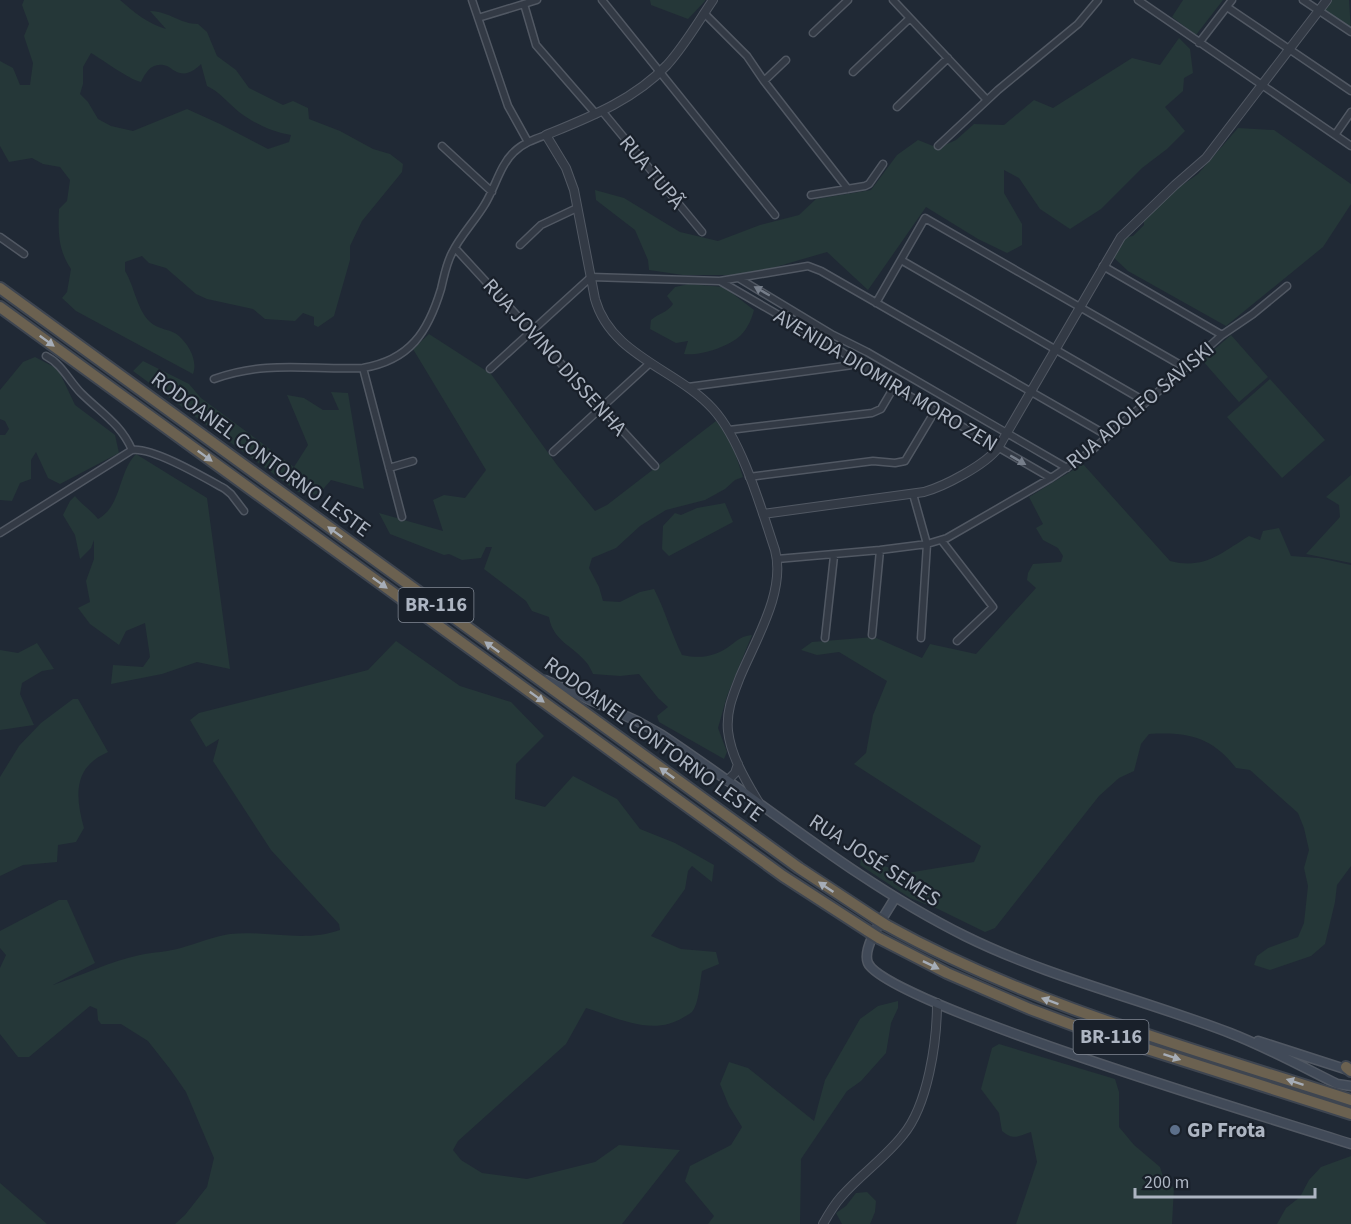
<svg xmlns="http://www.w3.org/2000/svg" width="1351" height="1224" viewBox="0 0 1351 1224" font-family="'Source Sans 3',sans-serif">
	<rect width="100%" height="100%" fill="#202935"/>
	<path fill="#253738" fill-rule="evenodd" d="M24,0H120C134,12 148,24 166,29L150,11C171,12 180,24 198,24L207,32L217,56L236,70L249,88L283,105L293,101L308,108L309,119L340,131L373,149L390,154L403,164L402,172L362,221L350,246V260L334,316L318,327L314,325V317L303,313L295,321L265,319L253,309L207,299L196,294L166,268L149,263L142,256L125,262V271C134,285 137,310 150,322C158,330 172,329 179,336C189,345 198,361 193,374L76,311L62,298L67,292L71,269C58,250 58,231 59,209L67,201L70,180L60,167L43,164L32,158L9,162L0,146V61L13,68L20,85H30L33,63L24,36L29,24L22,5ZM91,53C105,61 128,79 141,82C146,71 153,61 167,66C171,68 175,72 180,73C189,75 196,69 201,64L207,86C220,92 228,103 239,112C255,124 272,132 291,135L289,142L268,149L220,124L187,109L133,131L111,126L98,119L88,102L80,94L83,84V67Z
		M650,0H705V1L688,19L651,5Z
		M1183,0H1223L1196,35L1172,17Z
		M1329,0H1349L1351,31L1321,10Z
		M1179,38L1190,49L1193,73L1184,78L1183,91L1165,107L1185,131L1167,149L1142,168L1101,209L1070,229L1040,209L1019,178L1004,170V193L1022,224V245L1007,253L978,239L926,207L868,290L827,252L748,275H683L649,270L648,260L635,230L596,200L595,190L624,198L680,232L718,241L760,225L799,215L816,199L871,190L897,155L918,140L938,148L956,140L974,124L1004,125L1034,100L1053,108L1132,58L1160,65Z
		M1238,128L1274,130L1351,184V204L1323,247L1226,326L1128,271L1112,256L1126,237L1133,236L1144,225V220L1168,195L1198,174Z
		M689,284L724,287L754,310C752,318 748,328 741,335C729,347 700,356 684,354L688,341L676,343L650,329L651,320C659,313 667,313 673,304L667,296L675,287Z
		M429,334L491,374L557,465L595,511L607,505L716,421L730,438L743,477L735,480L725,489L705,500L666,510L640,526L616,548L592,558L589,568L599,587L603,601L620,602L640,592L654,589C665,610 671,633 682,655C701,659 715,657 731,645C739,639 742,636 752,635L727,696L718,728L727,752L724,759L659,722L657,716L668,707L658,698L639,674L620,676L593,674C591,670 589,665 586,662C572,645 553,641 549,617L532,611L526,601L484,569L492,547H486L481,558L462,560L449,554L444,555L390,534L379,513L443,531L433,500L444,495L465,498L486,470L413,349Z
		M1231,335L1268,377L1239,402L1202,360Z
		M35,357L58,369L75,405L115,435L119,453L60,484L48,478L36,452L31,460V479L20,483L12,501L0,500V435H5L9,429L5,421L0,419V390L23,362Z
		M143,361L189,384L201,398L294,467L308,445L287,395L304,398L323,410H339L331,392L348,393L364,489L331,480L318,495L298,492L133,371Z
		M1270,379L1325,440L1282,478L1227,417Z
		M136,454L207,498L230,669L197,662L162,674L111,684L113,665L143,667L150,657L145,623L126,631L119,645L90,624L78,608L90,602L86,581L94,559V540L91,548L80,559L75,535L63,515L70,501L75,496C82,505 90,509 98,519C122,506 118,472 136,454Z
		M1083,464L1170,561C1204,570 1221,553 1249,536L1260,540L1263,531L1279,528L1291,556L1319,558L1351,565V866L1337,885L1335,902L1325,944L1311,956L1270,970L1254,965L1257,956L1268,948L1298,937L1304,923L1308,886L1304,868L1309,850L1304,828L1298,813L1250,770L1236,768C1211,736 1187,732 1149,734L1141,744L1134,771L1119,778L1099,796L995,928L985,932L938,909L910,898L860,865L861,859L907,873L974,862L981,846L854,764L866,753L873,715L887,681L839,652L817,655L801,650L812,642L874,637L922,658L930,644L976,654L1036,588L1027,580L1028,573L1033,564L1061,562L1063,556L1058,548L1043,540L1036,528L1043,524L1029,497Z
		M1351,475V563L1306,554L1340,517L1339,505L1326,497Z
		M725,503L733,522L669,556L662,549L663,526L675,513L681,515L697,508Z
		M396,641L460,686L511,702L544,736L516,764L515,799L545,807L573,776L617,799L640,829L675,843L714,865L712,882L692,866L688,871L685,889L651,936L681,949L716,952L719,964L702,971C700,981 699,1004 692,1012C690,1014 687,1015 684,1017C653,1037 618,1018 586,1008L566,1044L458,1141L453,1150L461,1160L482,1173L527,1179L595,1162L619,1145L680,1150L622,1224H175L185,1215L207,1187L214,1158L186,1092L170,1069L148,1041L121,1024H101L98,1020L97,1009L90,1006L29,1057H18L0,1034V968L6,955L0,948V931L59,900H67L95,963L53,985C81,976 110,961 140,955C153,952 168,952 181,948C198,943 212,937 230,934C266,930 304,943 340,930L339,924L271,850L213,761L219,739L206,747L190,720L199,713L368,670Z
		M37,643L54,669L42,671L22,683L20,694L34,725L0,730V650L18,653Z
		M73,699H78L108,752C73,767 75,796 84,828L76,842L58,845L57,862L23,865L0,876V777L19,746L41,723Z
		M898,1001V1008L891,1023L886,1053L861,1081L847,1091L801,1159L800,1224H708L714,1216L685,1181L690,1166L731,1145L742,1127L729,1106L720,1084L729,1062L748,1068L814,1121L825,1080L860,1019L878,1006Z
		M999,1044L1115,1079L1119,1092V1127L1134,1145L1160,1167L1164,1180L1174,1188L1172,1224H1016L1037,1162L1031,1132C1018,1136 1014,1141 1002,1131L999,1113L981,1089L992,1048Z
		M1351,1156V1224H1277L1286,1208L1300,1197L1309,1180L1321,1167Z
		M0,1183L47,1224H0Z
		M867,1192L876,1201L875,1212L870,1224H842L836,1213L846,1206L856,1193Z"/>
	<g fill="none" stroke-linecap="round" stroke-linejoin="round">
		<defs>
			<path id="minor" d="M472,0L508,106L528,142
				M602,0L775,215
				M893,0L987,100
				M1138,0L1351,146
				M1303,0L1351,32
				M524,4L536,45L596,114
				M1227,7L1351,91
				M704,13L747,56L764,81L848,189
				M478,18L537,0
				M813,33L848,0
				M1199,43L1232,0
				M853,72L910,18
				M764,81L786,60
				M897,107L948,58
				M602,111L702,232
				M1335,135L1351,112
				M442,146L492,192
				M938,146L998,90L1078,24L1098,0
				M811,195L865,186L869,184L883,164
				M0,237L24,254
				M520,245L541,225L577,208
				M455,248L655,466
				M901,260L1146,402
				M1103,266L1222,335
				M740,279L833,335L867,352L1067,468
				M720,281L839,350L894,387L1051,478
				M876,303L925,218L1184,367
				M46,356C62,364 69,381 81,393C100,412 121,424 132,450
				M363,368L402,517
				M490,369L591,277L720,281L808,266L821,271L1108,436
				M214,379C267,360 308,370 363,368C410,360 428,332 441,289C444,277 446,264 452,253C460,236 475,221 485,204C495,188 500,165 514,152C523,143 535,139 546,135
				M688,387L860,364
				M729,430L872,413L881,409L894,387
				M553,452L650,363
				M389,468L413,461
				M749,477L873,461L895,463L905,461L935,411
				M913,494L927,544L921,638
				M0,533L132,450C153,447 205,478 225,489L231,494L244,511
				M942,541L993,607L957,641
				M777,559L880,550L927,544L947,538L1051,478L1090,452L1222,335L1253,314L1287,286
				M872,635L880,550
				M825,638L834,556"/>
			<path id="tertiary" d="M713,0C698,22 685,45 667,65C634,100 590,117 546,135L566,168L574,190L595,299C611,356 677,369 713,409C742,441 761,508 775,550C786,591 756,639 740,677C733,695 726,711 728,731C731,757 746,781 759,803
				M763,514L924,492C945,486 985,465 998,448L1121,237L1175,185L1206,158L1327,0
				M727,781L735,773L738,764
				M823,1224C828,1215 834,1205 841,1197C860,1175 885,1158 903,1135C928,1105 937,1042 937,1003"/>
			<path id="secondary" d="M545,680L637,721L662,735C763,802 856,882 965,936C1050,978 1142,999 1230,1033C1266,1047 1301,1066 1337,1084L1351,1086
				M895,898C887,912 861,947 868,963C886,1004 1286,1123 1351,1144
				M1258,1041L1348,1070"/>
			<path id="motorway" d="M0,288L799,868L875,918
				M0,307L783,876L868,931
				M886,925C1032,1006 1194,1049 1351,1100
				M879,938L947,973L1030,1009L1078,1027L1351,1114
				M1346,1067L1351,1071"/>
		</defs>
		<use href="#minor" stroke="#515863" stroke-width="9"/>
		<use href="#tertiary" stroke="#515863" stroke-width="10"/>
		<use href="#secondary" stroke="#515863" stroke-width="11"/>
		<use href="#motorway" stroke="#3e4550" stroke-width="14"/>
		<use href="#minor" stroke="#333a45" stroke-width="6"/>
		<use href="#tertiary" stroke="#333a45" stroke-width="8"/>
		<use href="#secondary" stroke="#414a58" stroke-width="8"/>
		<use href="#motorway" stroke="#6b6150" stroke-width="10"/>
		<defs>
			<path id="motorway-bridge" d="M875,918L886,925
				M868,931L879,938"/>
		</defs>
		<use href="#motorway-bridge" stroke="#3e4550" stroke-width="14" stroke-linecap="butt"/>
		<use href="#motorway-bridge" stroke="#6b6150" stroke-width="10"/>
	</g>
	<defs><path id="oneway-solid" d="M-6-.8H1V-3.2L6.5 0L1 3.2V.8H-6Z" transform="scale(1.5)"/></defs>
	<g fill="#767e8a">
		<use href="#oneway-solid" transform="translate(762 291) rotate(-150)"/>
		<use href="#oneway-solid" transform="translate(1018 460) rotate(30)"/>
	</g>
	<g fill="#a6adb7">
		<use href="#oneway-solid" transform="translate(47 341) rotate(36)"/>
		<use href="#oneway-solid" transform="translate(205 456) rotate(36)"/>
		<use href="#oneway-solid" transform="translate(335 532) rotate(-144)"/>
		<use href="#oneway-solid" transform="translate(380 583) rotate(36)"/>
		<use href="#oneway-solid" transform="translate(492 647) rotate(-144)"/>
		<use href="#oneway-solid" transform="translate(537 697) rotate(36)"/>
		<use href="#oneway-solid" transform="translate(667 773) rotate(-144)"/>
		<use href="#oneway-solid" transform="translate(826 887) rotate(-146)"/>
		<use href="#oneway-solid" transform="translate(931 965) rotate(26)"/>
		<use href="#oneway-solid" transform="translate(1050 1001) rotate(-160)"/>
		<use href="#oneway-solid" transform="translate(1172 1057) rotate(18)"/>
		<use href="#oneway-solid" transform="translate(1295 1082) rotate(-162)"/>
	</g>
	<circle fill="#5c6f8a" stroke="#19202a" stroke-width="2" cx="1175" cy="1130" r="6"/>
	<g text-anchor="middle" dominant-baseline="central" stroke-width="4.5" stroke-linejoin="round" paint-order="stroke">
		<g fill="#19202a" stroke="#818894" stroke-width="1.5">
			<rect x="398.5" y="588" width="75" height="34" rx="4.5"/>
			<rect x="1073.5" y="1020" width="75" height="34" rx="4.5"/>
		</g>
		<g font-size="20" font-weight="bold" fill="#adb5c2">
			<text x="436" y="605">BR-116</text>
			<text x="1111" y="1037">BR-116</text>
		</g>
		<g font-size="21" fill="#adb5c2" stroke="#19202a">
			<text transform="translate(652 172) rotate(50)">RUA TUPÃ</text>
			<text transform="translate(555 357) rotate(48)">RUA JOVINO DISSENHA</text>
			<text transform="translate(886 380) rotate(31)">AVENIDA DIOMIRA MORO ZEN</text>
			<text transform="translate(1140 405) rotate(-40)">RUA ADOLFO SAVISKI</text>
			<text transform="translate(261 454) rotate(36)">RODOANEL CONTORNO LESTE</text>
			<text transform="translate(654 739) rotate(36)">RODOANEL CONTORNO LESTE</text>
			<text transform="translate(875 860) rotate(33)">RUA JOSÉ SEMES</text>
		</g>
		<g font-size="21" font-weight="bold" fill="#adb5c2" stroke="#19202a" text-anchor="start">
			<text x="1187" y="1130">GP Frota</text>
		</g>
	</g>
	<path d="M1135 1188v9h180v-9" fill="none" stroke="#adb5c2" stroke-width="3"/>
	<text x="1144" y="1188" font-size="18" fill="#adb5c2" stroke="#19202a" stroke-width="4.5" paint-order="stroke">200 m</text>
</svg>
